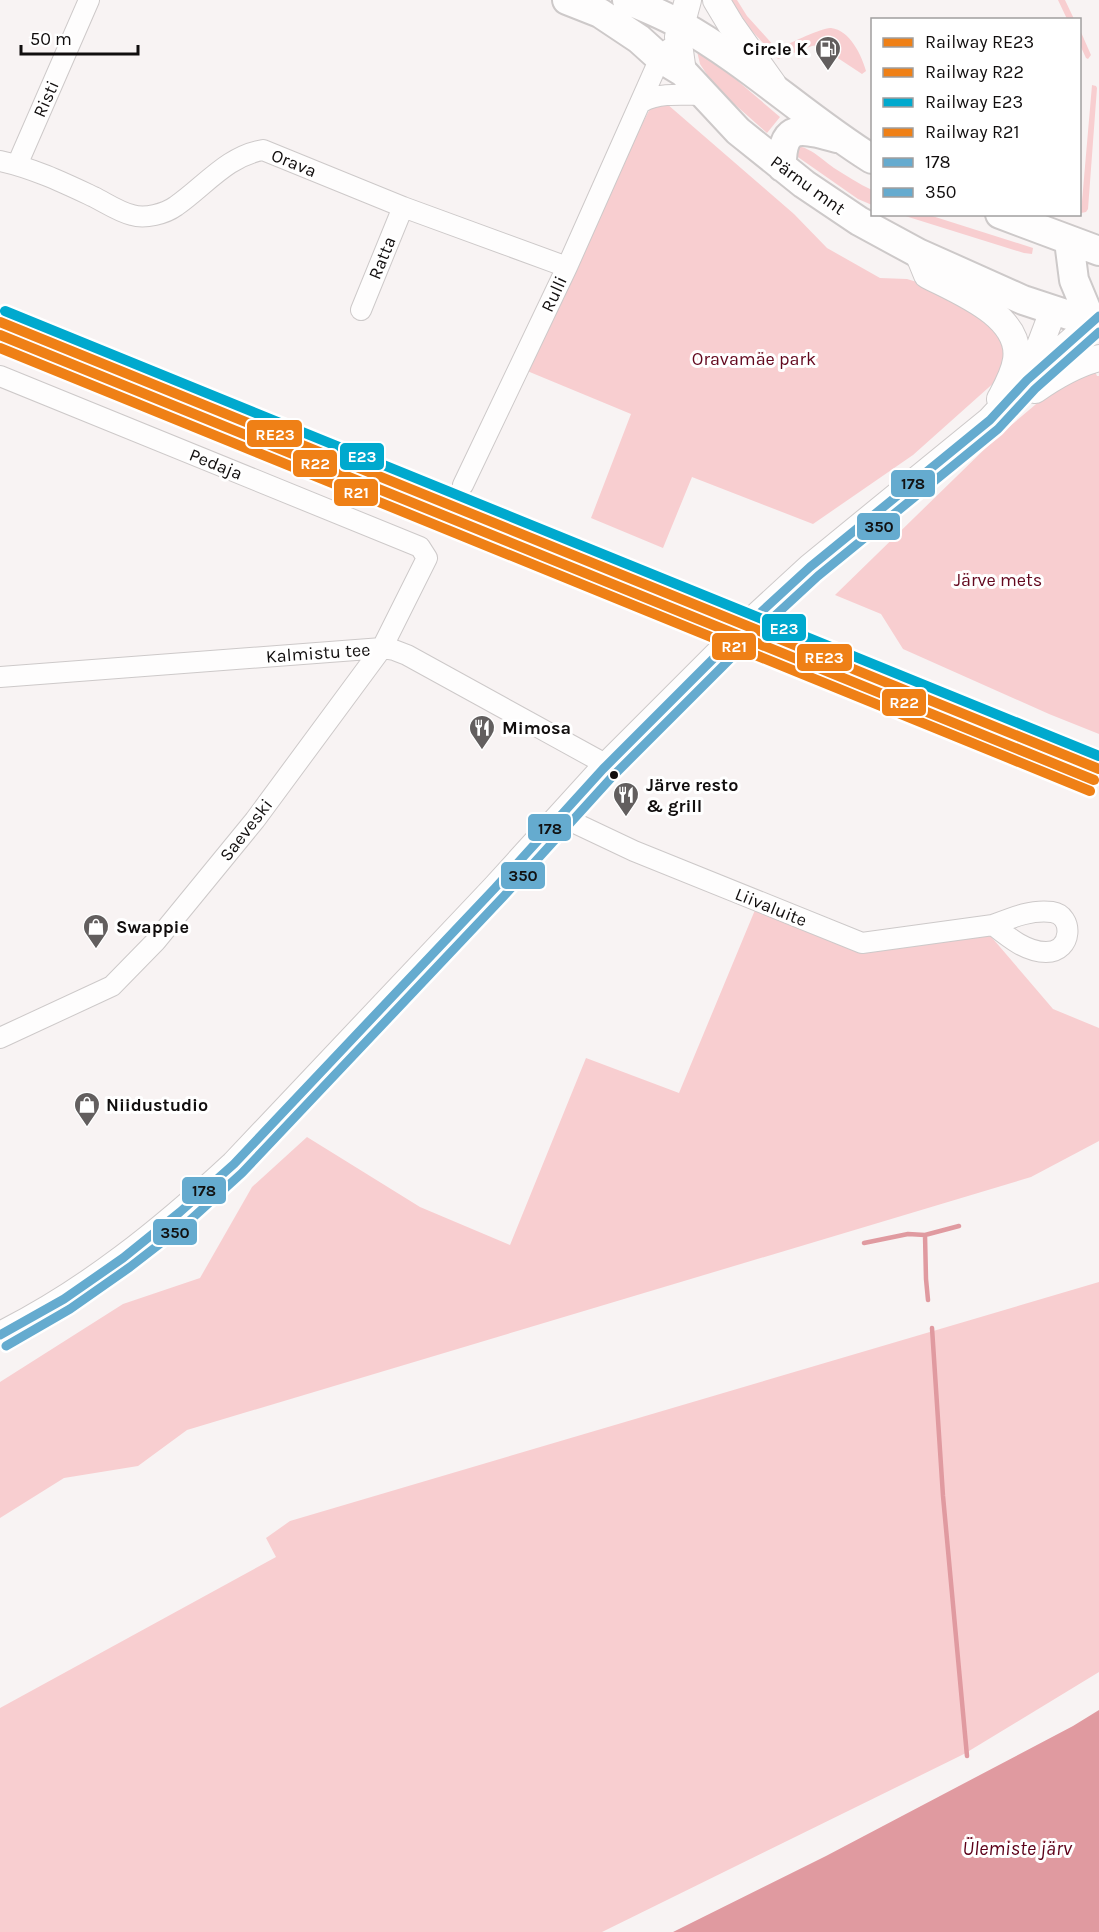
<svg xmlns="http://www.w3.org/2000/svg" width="1099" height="1932" viewBox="0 0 1099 1932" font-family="Karla,sans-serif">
	<rect width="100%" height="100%" fill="#f8f3f3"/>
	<path fill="#f8ced0" d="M730,0H737L747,16L775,47H781C791,43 823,27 831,28C850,30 862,56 866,71L862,74L818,45L812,46L778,59L751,30Z
		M1058,0H1065L1074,19H1067Z
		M1080,30L1091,55L1088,59L1086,58L1080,45Z
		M697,51L726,71L780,117L767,133L715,87L700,64Z
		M1092,85L1096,86L1097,88L1088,209L1086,212L1081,213Z
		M667,104L794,214L827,248L880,278L907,279L933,287L992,321L1006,349L997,380L913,455L813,524L692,477L663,548L591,518L631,414L520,368L567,267L652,105Z
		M797,146C810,147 824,161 834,168C847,176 859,184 872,190V205L858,199L795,155Z
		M902,215H929L1033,248L1032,254L1024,253Z
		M1094,369L1097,376H1099V734L1049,714L903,649L881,614L835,595L996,438L1048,394Z
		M755,910L859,951L988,933L1053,1009L1099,1028V1141L1031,1177L187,1430L138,1466L64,1478L0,1518V1382L123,1304L200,1278L252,1187L307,1137L420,1207L510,1245L586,1058L679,1093Z
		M1099,1282V1672L964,1754L602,1932H0V1708L276,1557L266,1538L290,1521Z"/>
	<path fill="#e09aa0" d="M1099,1710V1932H673L826,1856L1073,1726Z"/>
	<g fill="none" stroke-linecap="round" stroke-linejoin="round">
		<path stroke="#e09aa0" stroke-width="4.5" d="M925,1235L926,1279L928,1300
			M864,1243L908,1234L925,1235L959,1226
			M932,1328L943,1496L967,1756"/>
		<defs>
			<path id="minor" d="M642,102C660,92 684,95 705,95
				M0,161C33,168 64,183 94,197C106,203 119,212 132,215C145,219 165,214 176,206C205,186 227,156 263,150L403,207L567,267
				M17,165L89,0
				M361,310L403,207
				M0,376L420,547L427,558L382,648L255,820L156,941L112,986L0,1038
				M463,485L567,267L660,58L669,49
				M0,677L382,648L394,650L407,655L607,765
				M560,816L634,851L862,943L993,925C1008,937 1026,952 1046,952C1073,952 1074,915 1052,912C1032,909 1011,918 993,925"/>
			<path id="major" d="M716,0L731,25L773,84
				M683,72L678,37L688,0
				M918,253L927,275C958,291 1023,316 1016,360C1014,374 1007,386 1000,399
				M1028,377L1053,311
				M1035,390C1055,376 1075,364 1099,358
				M0,1335C88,1291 163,1230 234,1164L495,888L603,769L747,625L810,567L990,420L1027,380L1092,323"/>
			<path id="highway" d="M567,0L600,13L639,39L660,58L683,72L738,131L804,184L859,221L918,253L1023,300L1099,325
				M627,0C646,8 664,15 681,25C749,63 806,118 872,159
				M782,167C781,122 802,128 837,138
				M1000,214L1099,251
				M1069,241L1074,280L1092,323"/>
		</defs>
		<use href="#minor" stroke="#cdc9c9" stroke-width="22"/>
		<use href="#major" stroke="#cdc9c9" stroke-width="28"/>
		<use href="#highway" stroke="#cdc9c9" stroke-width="32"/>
		<use href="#minor" stroke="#fefdfd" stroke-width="20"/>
		<use href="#major" stroke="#fefdfd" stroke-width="26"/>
		<use href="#highway" stroke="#fefdfd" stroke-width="28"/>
		<path stroke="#bcbcbc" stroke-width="4.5" stroke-dasharray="10 10" stroke-linecap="butt" d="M0,335L1099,782"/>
		<defs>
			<path id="bus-1" d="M0,1335L64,1299L123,1258L180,1212L234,1164L495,888L603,769L747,625L810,567L990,420L1027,380L1099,316"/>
			<path id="bus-2" d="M6,1346L70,1309L130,1267L188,1222L242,1173L504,896L612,777L755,634L818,576L998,429L1035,389L1099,332"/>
		</defs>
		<use href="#bus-1" stroke="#fff" stroke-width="14"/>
		<use href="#bus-2" stroke="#fff" stroke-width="14"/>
		<use href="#bus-1" stroke="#65abcf" stroke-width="9"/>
		<use href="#bus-2" stroke="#65abcf" stroke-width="9"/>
		<defs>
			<path id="rail-1" d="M0,322L1099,769"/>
			<path id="rail-2" d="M0,335L1094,780"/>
			<path id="rail-3" d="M5,311L1099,756"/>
			<path id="rail-4" d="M0,348L1090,791"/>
		</defs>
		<use href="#rail-1" stroke="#fff" stroke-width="15"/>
		<use href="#rail-2" stroke="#fff" stroke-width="15"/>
		<use href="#rail-3" stroke="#fff" stroke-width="15"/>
		<use href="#rail-4" stroke="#fff" stroke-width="15"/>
		<use href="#rail-1" stroke="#ef8016" stroke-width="10"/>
		<use href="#rail-2" stroke="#ef8016" stroke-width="10"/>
		<use href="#rail-3" stroke="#00a9ce" stroke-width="10"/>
		<use href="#rail-4" stroke="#ef8016" stroke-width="10"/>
	</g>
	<defs>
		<symbol id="fuel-pin" viewBox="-11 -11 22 30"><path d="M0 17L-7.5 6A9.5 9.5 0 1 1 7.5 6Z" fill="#625e5e" stroke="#fff"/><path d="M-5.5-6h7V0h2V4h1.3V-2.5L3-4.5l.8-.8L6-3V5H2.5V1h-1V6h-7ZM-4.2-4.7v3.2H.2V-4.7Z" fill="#fff"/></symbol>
		<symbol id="restaurant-pin" viewBox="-11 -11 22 30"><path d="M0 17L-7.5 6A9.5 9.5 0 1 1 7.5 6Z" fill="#625e5e" stroke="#fff"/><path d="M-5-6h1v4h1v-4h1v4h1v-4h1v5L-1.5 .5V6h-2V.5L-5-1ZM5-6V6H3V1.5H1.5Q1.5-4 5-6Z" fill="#fff"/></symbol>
		<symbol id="shop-pin" viewBox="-11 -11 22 30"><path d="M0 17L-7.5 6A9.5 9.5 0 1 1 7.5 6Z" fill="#625e5e" stroke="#fff"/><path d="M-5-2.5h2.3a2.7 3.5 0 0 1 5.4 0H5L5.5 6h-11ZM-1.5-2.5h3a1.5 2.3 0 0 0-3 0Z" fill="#fff"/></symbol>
	</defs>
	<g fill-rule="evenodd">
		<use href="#fuel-pin" x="813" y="34" width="30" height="40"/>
		<use href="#restaurant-pin" x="467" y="713" width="30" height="40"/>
		<use href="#restaurant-pin" x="611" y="780" width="30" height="40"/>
		<use href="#shop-pin" x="81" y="912" width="30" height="40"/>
		<use href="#shop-pin" x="72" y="1090" width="30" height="40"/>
	</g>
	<circle fill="#110e0e" stroke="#fff" stroke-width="2" cx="614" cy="775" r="5"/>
	<g text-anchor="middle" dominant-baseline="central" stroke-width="6" stroke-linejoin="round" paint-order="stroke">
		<g font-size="18" font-weight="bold" fill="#110e0e" stroke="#fff" text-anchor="start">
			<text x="808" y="49" text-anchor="end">Circle K</text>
			<text x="502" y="728">Mimosa</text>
			<text x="646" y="785">Järve resto<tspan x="646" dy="21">&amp; grill</tspan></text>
			<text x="116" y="927">Swappie</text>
			<text x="106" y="1105">Niidustudio</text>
		</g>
		<g font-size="18" fill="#110e0e" stroke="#fff">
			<text transform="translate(46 99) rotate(-66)">Risti</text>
			<text transform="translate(294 163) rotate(22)">Orava</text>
			<text transform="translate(808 185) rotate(36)">Pärnu mnt</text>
			<text transform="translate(382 258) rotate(-68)">Ratta</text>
			<text transform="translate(554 294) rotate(-65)">Rulli</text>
			<text transform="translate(216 464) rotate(22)">Pedaja</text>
			<text transform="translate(318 653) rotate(-4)">Kalmistu tee</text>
			<text transform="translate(246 830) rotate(-52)">Saeveski</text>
			<text transform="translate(771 907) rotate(22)">Liivaluite</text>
		</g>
		<g font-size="18" fill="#63081e" stroke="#fff">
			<text x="754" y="359">Oravamäe park</text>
			<text x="998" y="580">Järve mets</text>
		</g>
		<g font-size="20" font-style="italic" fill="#5c0018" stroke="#fff">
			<text x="1017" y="1848">Ülemiste järv</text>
		</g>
	</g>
	<g stroke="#fff" stroke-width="2">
		<rect x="246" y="419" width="57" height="29" rx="6" fill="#ef8016"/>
		<rect x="339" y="442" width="46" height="29" rx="6" fill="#00a9ce"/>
		<rect x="292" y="449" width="46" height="29" rx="6" fill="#ef8016"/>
		<rect x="890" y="469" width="46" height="29" rx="6" fill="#65abcf"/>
		<rect x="333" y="478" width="46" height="29" rx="6" fill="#ef8016"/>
		<rect x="856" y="512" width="45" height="29" rx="6" fill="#65abcf"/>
		<rect x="761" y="613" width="46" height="29" rx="6" fill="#00a9ce"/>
		<rect x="711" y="632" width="46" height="29" rx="6" fill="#ef8016"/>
		<rect x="796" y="643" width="57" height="29" rx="6" fill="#ef8016"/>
		<rect x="881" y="688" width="46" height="29" rx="6" fill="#ef8016"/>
		<rect x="527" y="813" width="45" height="29" rx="6" fill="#65abcf"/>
		<rect x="500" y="861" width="46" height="29" rx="6" fill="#65abcf"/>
		<rect x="181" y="1176" width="46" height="29" rx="6" fill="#65abcf"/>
		<rect x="152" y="1218" width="46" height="28" rx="6" fill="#65abcf"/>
	</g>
	<g font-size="16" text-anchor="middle" font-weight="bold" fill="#fff">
		<text x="275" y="440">RE23</text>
		<text x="362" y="462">E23</text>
		<text x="315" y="469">R22</text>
		<text x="356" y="498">R21</text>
		<text x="784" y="634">E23</text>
		<text x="734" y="652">R21</text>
		<text x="824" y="663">RE23</text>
		<text x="904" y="708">R22</text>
	</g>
	<g font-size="16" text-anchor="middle" font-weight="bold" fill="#111">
		<text x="913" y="489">178</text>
		<text x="879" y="532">350</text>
		<text x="550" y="834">178</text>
		<text x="523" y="881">350</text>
		<text x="204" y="1196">178</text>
		<text x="175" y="1238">350</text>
	</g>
	<rect x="871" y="18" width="210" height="198" fill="#ffffff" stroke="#a09f9f" stroke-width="1.5"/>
	<rect x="883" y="38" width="30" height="9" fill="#ef8016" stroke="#a09f9f" stroke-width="1.5"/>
	<text x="925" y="48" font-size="18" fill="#110e0e">Railway RE23</text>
	<rect x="883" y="68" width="30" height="9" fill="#ef8016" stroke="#a09f9f" stroke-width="1.5"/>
	<text x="925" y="78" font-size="18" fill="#110e0e">Railway R22</text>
	<rect x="883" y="98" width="30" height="9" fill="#00a9ce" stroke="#a09f9f" stroke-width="1.5"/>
	<text x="925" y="108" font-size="18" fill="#110e0e">Railway E23</text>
	<rect x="883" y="128" width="30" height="9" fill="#ef8016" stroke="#a09f9f" stroke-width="1.5"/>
	<text x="925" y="138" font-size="18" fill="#110e0e">Railway R21</text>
	<rect x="883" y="158" width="30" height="9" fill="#65abcf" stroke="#a09f9f" stroke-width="1.5"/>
	<text x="925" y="168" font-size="18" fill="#110e0e">178</text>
	<rect x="883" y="188" width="30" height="9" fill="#65abcf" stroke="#a09f9f" stroke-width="1.5"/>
	<text x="925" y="198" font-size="18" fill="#110e0e">350</text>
	<path d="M21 45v9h117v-9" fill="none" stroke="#110e0e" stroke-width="3"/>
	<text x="30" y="45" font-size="18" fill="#110e0e" stroke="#ffffff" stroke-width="4.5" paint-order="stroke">50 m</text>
</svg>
